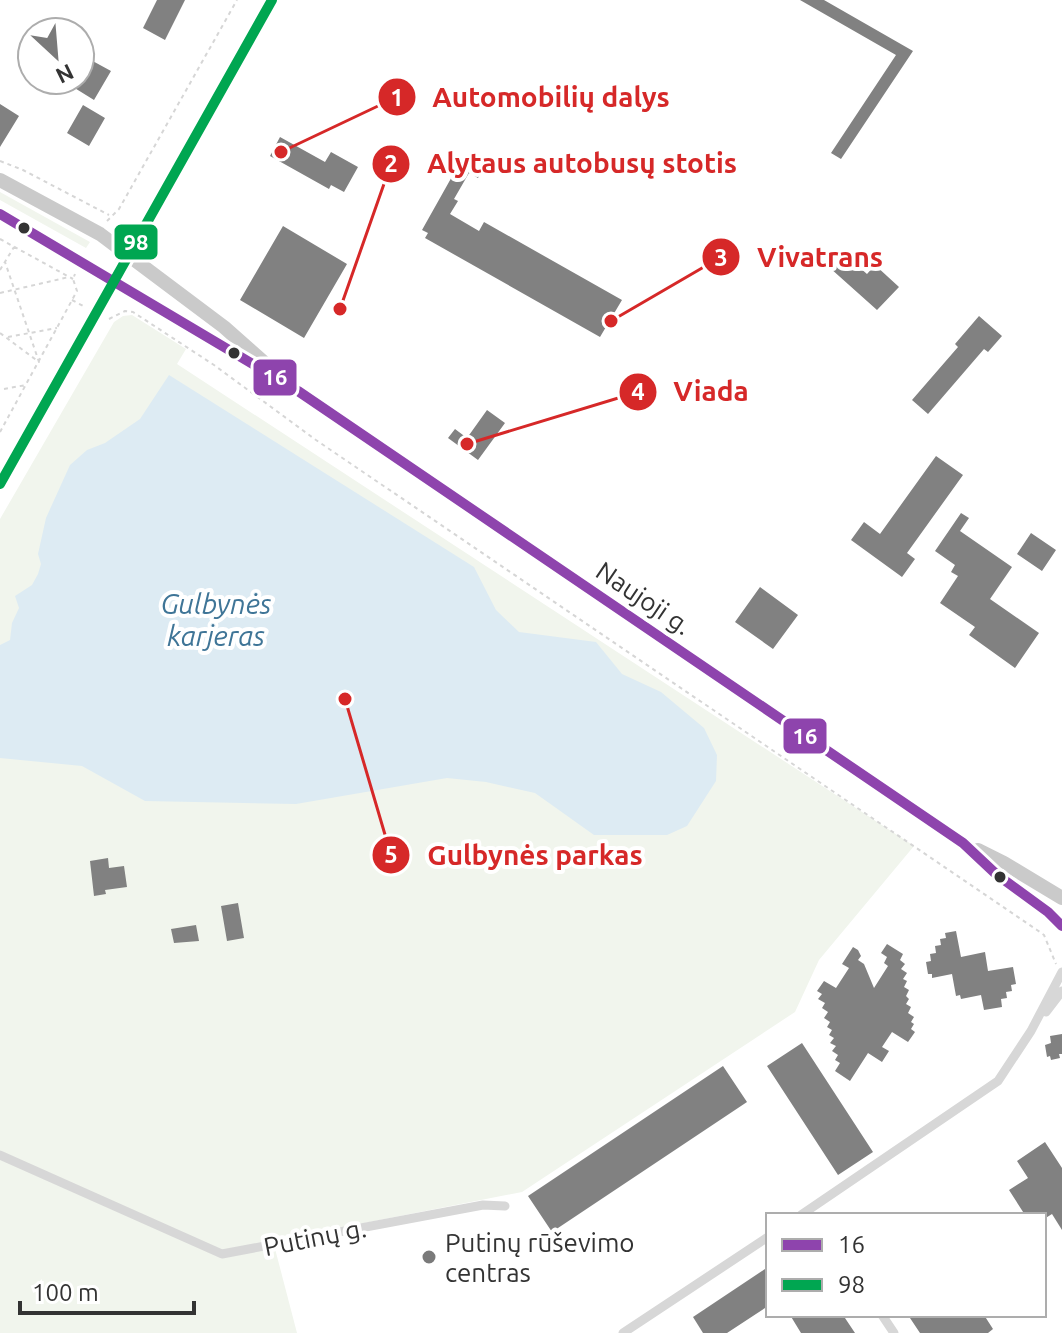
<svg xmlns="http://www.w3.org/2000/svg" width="1062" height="1333" viewBox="0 0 1062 1333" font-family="Ubuntu,sans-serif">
	<rect width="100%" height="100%" fill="#fff"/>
	<path fill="#f1f5ed" d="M0,192L90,242L86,248L0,200Z
		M132,315L186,349L177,364L914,846L819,960L795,1012L522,1192L273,1241L297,1333H0V519L114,322L123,316Z"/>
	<path fill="#ddebf3" d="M169,375L474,567L496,610L519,632L596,642L622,674L661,692L704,728L717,755L716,781L687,826L667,835H594L535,793L486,782L447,778L296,804L145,801L82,766L0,758V645L10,640L12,623L19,608L15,596L32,585L38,574L41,564L38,554L46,518L70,465L87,450L105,443L140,419Z"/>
	<path fill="#818181" d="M157,0H185L165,40L143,28Z
		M800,0H824L913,51L841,159L831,153L896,55Z
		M89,59L111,71L94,100L73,87L77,80H80V75Z
		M0,104L19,116L0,147Z
		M83,105L105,118L89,146L67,133Z
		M280,137L325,162L331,152L358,167L344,192L331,185L329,189L270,156Z
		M463,157L483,168L478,178L469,173L454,199L458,201L450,214L479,231L484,222L622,300L600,337L425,238L428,233L422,230Z
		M283,226L347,264L304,338L240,300Z
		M843,253L867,274L875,265L899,287L877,310L830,268Z
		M979,316L1002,336L988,352L984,349L928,414L912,400L958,347L955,344Z
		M487,410L505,423L478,460L448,438L455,429L467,438Z
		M936,456L963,475L907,553L915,559L902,577L851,540L864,522L880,534Z
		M961,513L969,518L960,531L1012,567L990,599L1039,633L1015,668L969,635L975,627L940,603L958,576L951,572L955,565L935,551Z
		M1031,533L1056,550L1042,571L1017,554Z
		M760,587L798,615L773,649L735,622Z
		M108,858L109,868L124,866L127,887L105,890L106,894L94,896L90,861Z
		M238,903L244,938L227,941L221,906Z
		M196,925L199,941L174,943L171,929Z
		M956,931L961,957L985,952L988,971L1013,967L1016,984L1011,985L1012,991L1006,992L1007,998L1001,999L1002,1007L984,1010L981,995L961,999L960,995L956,996L952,974L932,978V974H928L926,962L931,961L930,954L936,953L935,946L941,945L940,939L946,938L945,933Z
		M887,944L903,954L900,960L905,964L901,969L907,973L903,979L907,981L904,987L909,990L906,996L909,999L906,1004L911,1007L908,1013L914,1017L911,1022L914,1024L911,1029L915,1032L908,1042L892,1032L882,1047L889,1051L882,1062L868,1053L850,1081L835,1071L840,1063L835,1060L838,1055L832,1051L836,1046L830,1043L834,1038L829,1035L832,1030L827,1027L830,1022L824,1018L828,1012L822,1008L825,1003L818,999L822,994L817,991L824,981L836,988L849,968L842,964L853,947L858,950L861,956L858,960L864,964L874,988L888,966L884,963L887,957L881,953Z
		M1062,1034V1054H1059L1060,1058L1051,1060L1050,1056L1047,1057L1045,1045L1051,1043L1050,1036Z
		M802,1043L873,1152L838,1175L767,1066Z
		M723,1066L747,1102L552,1232L528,1196Z
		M1045,1142L1062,1168V1230L1052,1214L1044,1219V1215H1025L1009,1190L1028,1178L1017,1161Z
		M768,1267V1306L727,1333H703L693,1317Z
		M790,1315H843L855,1333H801Z
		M908,1315H984L993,1329L988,1333H920Z"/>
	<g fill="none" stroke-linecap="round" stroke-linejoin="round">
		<path stroke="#d6d6d6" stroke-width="2" stroke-dasharray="4 4" stroke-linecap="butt" d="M0,161L23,170L109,215
			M107,221L119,209L237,0
			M0,239L73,279
			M0,270L14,247
			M0,293L69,277
			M72,300L85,307
			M109,319L125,311L133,312L214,365L316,440L1037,930L1044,935L1056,964
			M0,333L39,362L5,262
			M8,337L57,328
			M4,389L26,385
			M0,432L77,291L73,279L75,274"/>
		<path stroke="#d7d7d7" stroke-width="9" d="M1046,1012L1062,991
			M0,1155L222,1254L483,1205L505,1206
			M801,1215L998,1081L1031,1031L1062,972
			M882,1315L894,1333
			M623,1333L768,1237"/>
		<path stroke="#d0d0d0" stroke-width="14" d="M0,484L114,280"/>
		<path stroke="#cacaca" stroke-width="14" d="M0,180L100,234L224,327L268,366
			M0,214L298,391L963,843L996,874L1048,912L1062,926
			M114,280L272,0
			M978,850L1004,863L1062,898"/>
		<defs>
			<path id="bus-1" d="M0,214L298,391L963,843L996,874L1048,912L1062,926"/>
			<path id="bus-2" d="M0,484L272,0"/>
		</defs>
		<use href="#bus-1" stroke="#fff" stroke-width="16"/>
		<use href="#bus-2" stroke="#fff" stroke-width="16"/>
		<use href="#bus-1" stroke="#8e44ad" stroke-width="10"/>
		<use href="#bus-2" stroke="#00a651" stroke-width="10"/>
	</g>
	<g fill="#333" stroke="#fff" stroke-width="3">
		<circle cx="24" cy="228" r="7"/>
		<circle cx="234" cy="353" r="7"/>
		<circle cx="1000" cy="877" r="7"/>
	</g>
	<circle fill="#7a7a7a" stroke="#fff" stroke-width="3" cx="429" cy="1257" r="8"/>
	<g text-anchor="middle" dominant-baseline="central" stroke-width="8" stroke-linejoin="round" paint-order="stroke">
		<g font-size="26" fill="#333" stroke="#fff">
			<text transform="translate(644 598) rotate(34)">Naujoji g.</text>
			<text transform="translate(315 1237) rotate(-11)">Putinų g.</text>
		</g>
		<g font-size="26" fill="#333" stroke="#fff" text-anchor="start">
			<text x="445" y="1242">Putinų rūševimo<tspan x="445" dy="30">centras</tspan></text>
		</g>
		<g font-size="28" font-style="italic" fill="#3f7597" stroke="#fff">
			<text x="216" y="603">Gulbynės<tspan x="216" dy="32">karjeras</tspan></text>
		</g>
	</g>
	<path fill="none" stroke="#d62828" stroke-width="3" d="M281 152L397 97M340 309L391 164M611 321L721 257M467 444L638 392M345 699L391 855"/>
	<g fill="#d62828" stroke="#fff" stroke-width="3">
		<circle cx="281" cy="152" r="8"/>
		<circle cx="340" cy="309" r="8"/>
		<circle cx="611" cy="321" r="8"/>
		<circle cx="467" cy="444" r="8"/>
		<circle cx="345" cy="699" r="8"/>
		<circle cx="397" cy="97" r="20"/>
		<circle cx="391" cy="164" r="20"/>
		<circle cx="721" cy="257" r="20"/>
		<circle cx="638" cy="392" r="20"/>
		<circle cx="391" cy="855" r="20"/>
	</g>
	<g font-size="24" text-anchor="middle" font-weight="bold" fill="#fff">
		<text x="397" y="106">1</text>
		<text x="391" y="172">2</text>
		<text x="721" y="266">3</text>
		<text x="638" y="400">4</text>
		<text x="391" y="863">5</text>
	</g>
	<g font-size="28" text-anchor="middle" font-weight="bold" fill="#d62828" stroke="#fff" stroke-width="8" stroke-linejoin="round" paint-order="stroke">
		<text x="551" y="107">Automobilių dalys</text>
		<text x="582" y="173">Alytaus autobusų stotis</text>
		<text x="820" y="267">Vivatrans</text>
		<text x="711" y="401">Viada</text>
		<text x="535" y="865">Gulbynės parkas</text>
	</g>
	<g stroke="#fff" stroke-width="3">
		<rect x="113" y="223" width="46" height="38" rx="8" fill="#00a651"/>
		<rect x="252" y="358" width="46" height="39" rx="8" fill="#8e44ad"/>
		<rect x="782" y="717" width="46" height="38" rx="8" fill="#8e44ad"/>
	</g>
	<g font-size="22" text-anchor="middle" font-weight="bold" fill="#fff">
		<text x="136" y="250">98</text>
		<text x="275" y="385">16</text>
		<text x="805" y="744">16</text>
	</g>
	<rect x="766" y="1213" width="280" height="104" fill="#ffffff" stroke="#adadad" stroke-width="2"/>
	<rect x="782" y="1239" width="40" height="12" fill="#8e44ad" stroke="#adadad" stroke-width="2"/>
	<text x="838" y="1253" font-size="24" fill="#333333">16</text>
	<rect x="782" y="1279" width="40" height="12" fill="#00a651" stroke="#adadad" stroke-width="2"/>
	<text x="838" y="1293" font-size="24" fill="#333333">98</text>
	<g transform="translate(56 56) rotate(154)"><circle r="38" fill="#ffffff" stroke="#adadad" stroke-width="2"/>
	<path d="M0-6L14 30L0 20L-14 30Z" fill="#7a7a7a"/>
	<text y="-12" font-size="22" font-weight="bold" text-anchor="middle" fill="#333333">N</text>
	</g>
	<path d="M20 1301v12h174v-12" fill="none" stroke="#333333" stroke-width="4"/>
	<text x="32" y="1301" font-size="24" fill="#333333" stroke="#ffffff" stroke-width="6" paint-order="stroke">100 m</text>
</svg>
